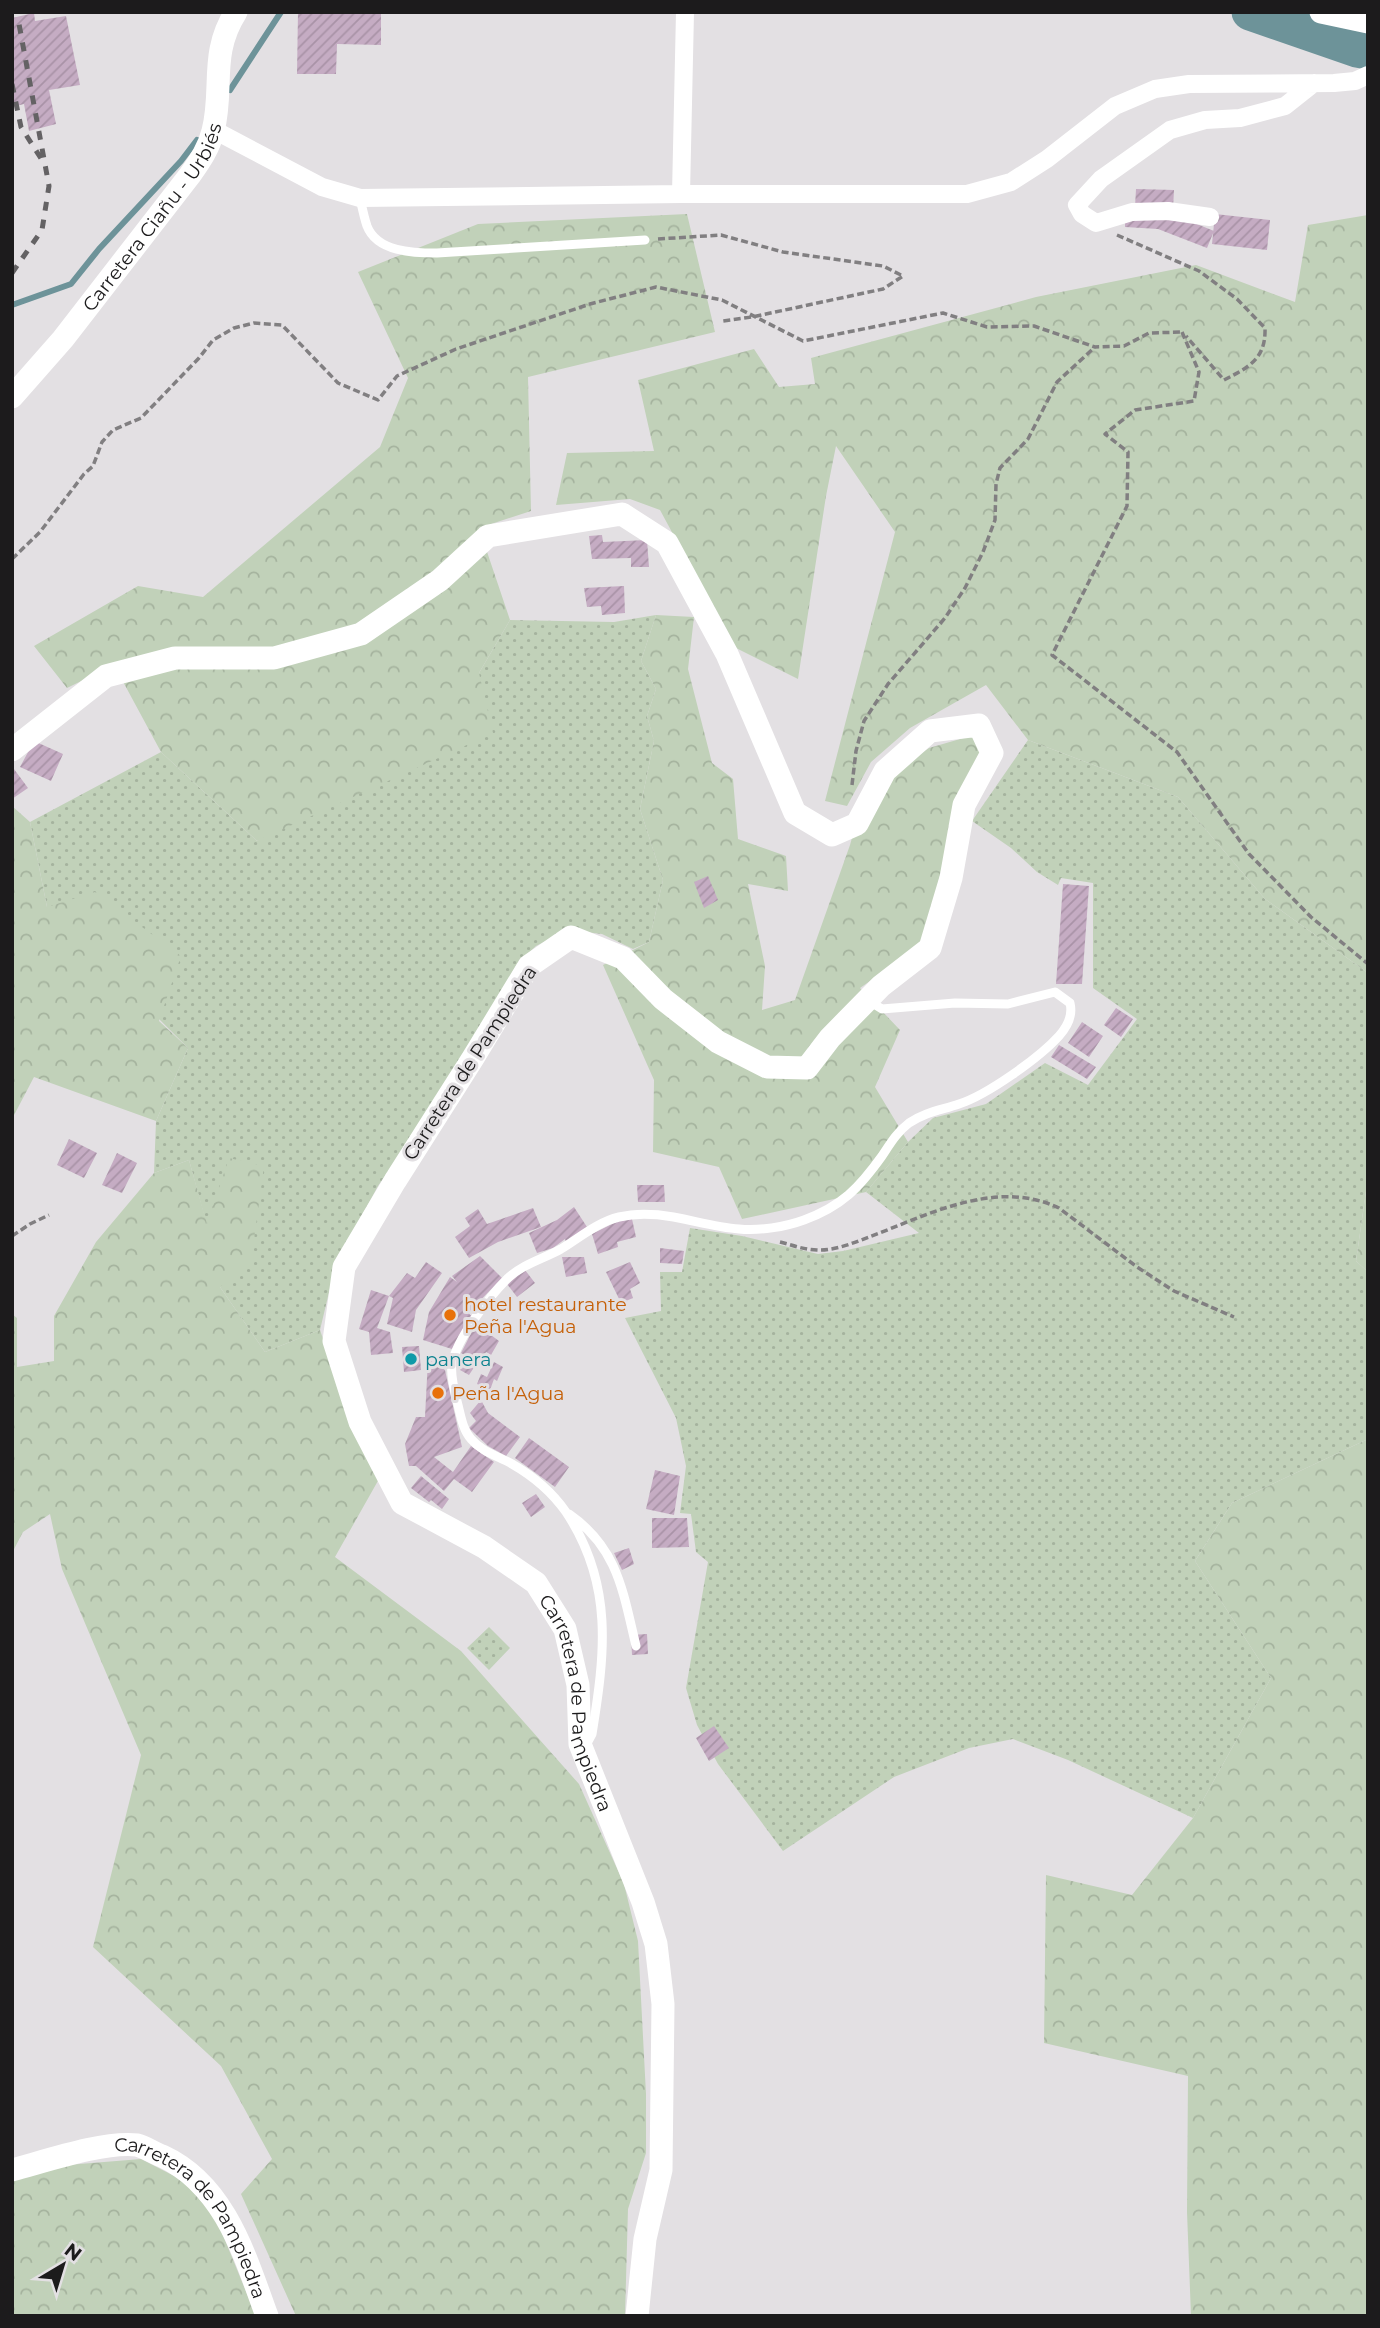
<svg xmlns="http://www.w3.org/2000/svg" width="1380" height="2328" viewBox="0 0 1380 2328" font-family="Montserrat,sans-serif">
	<defs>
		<pattern id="grass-dots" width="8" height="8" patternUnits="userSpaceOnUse" patternTransform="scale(1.75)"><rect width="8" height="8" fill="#c1d1b9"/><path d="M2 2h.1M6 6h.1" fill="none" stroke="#a5b39e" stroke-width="1.8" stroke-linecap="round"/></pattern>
		<pattern id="forest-crowns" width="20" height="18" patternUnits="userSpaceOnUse" patternTransform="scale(1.75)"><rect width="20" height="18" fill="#c1d1b9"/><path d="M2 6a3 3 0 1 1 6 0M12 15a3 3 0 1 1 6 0" fill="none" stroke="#a5b39e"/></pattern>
		<pattern id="building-hatch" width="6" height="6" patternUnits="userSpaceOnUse" patternTransform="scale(1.75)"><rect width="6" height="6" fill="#c5acc3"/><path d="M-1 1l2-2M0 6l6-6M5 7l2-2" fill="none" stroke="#a993a7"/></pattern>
	</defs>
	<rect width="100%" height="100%" fill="#e3e0e3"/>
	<path fill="url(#grass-dots)" d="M656,615L641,661L656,689L647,716L654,741L640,809L663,880L649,942L633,949L602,934L568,930L536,946L517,964L441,1094L378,1186L336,1263L320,1330L265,1352L220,1287L207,1226L189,1160L154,1173L156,1121L188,1048L47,907L30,822L161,752L257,841L479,673L510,620L614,622Z
		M1028,740L1178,797L1265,899L1368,973V1177L1356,1261L1368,1272V1439L1232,1503L1195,1561L1271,1678L1193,1818L1068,1760L1013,1739L969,1748L894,1777L783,1851L718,1764L697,1725L686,1688L708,1562L696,1552L691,1514L680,1513L686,1466L676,1418L625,1318L661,1311L660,1272H682L690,1228L742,1236L818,1254L843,1251L919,1233L866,1192L908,1142L933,1118L986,1104L1045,1063L1088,1085L1137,1019L1093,988V883L1061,878L1058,885L1037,872L1011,848L972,821Z
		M489,1627L510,1648L489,1670L467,1648Z"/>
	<path fill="url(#forest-crowns)" d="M687,214L715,332L528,377L531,511L479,528L510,620L479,673L493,733L257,841L161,752L114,665L67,688L34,646L138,586L203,597L380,447L408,378L358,272L478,224Z
		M1368,215V973L1265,899L1178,797L1028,740L986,685L910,728L871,762L847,806L825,801L895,532L836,446L826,496L798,679L734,647L660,510L630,499L556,505L567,453L654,451L638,380L754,349L779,387L815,384L811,358L1036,297L1196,265L1295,302L1308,225Z
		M656,615L694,617L688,669L712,763L733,779L738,839L786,856L788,891L748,884L765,966L762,1010L795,1000L850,845L865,791L929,748L974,735L982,753L958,802L923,944L860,988L900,1030L875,1087L908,1142L866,1192L742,1219L719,1167L653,1152L654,1080L603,965L649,942L663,880L640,809L654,741L647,716L656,689L641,661Z
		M12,806L30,822L47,907L95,892L181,956L159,1021L188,1048L156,1121L34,1077L12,1119Z
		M229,1158L264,1166L251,1262L220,1287L265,1352L320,1330L353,1426L379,1479L335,1557L461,1651L579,1784L624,1884L638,1941L646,2094V2153L628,2209L625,2316H296L241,2194L272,2159L221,2066L93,1947L141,1755L62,1569L50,1514L23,1532L12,1553V1314L17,1318V1367L54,1361V1316L96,1242L154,1173L189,1160L207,1224Z
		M1368,1177V1272L1356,1261Z
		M1368,1439V2316H1191L1187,2212L1188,2076L1044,2043L1046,1875L1132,1895L1193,1818L1271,1678L1195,1561L1232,1503Z
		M141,2159L182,2180L216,2218L256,2316H12V2176L67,2165Z"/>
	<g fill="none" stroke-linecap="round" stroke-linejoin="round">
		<path stroke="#6d9399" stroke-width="6" d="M230,90L281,12
			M12,305L71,284L99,249L181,161L197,140"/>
		<path stroke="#6d9399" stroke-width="37" d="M1250,12L1357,49L1368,51"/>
	</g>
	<path fill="url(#building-hatch)" d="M298,12H381V45L337,44L336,74H297Z
		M34,13L35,21L66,16L80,85L49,90L56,124L29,131L24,104L12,107V18Z
		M1136,189L1174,190L1173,209L1135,207Z
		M1215,214L1270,220L1267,250L1212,244Z
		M1125,216L1187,220L1214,231L1207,248L1158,229L1125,227Z
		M602,535L603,542L647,540L649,567H631V558L592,559L589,536Z
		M624,586L625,613L602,615L601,606L587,607L584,588Z
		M34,741L63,754L51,781L20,767Z
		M14,769L28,788L12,799V770Z
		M708,876L718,900L704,908L694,882Z
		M1063,884L1089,886L1082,984H1056Z
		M1116,1008L1133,1019L1121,1037L1104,1025Z
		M1082,1022L1103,1036L1089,1057L1068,1043Z
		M1059,1045L1096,1067L1087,1079L1051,1057Z
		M69,1139L97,1153L84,1178L57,1165Z
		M117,1153L137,1163L122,1193L102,1185Z
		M637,1185H664L665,1202H638Z
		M574,1207L587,1227L566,1242L565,1239L553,1248L537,1253L529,1233L557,1220Z
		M533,1208L541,1227L498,1242L469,1258L455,1237L470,1226L465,1218L478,1209L487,1224Z
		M632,1219L636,1237L617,1242L618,1247L598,1254L592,1234L618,1221Z
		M660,1248L684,1251L682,1264L660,1263Z
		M480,1256L502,1278L468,1313L474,1318L452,1349L423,1340L429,1312L450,1277L457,1282L452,1276Z
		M562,1257H584L587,1273L566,1277Z
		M426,1262L442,1273L416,1310L412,1332L387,1324L393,1298L389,1296L407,1273L415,1278Z
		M630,1262L640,1283L630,1289L633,1298L621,1303L606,1272Z
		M525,1270L535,1283L517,1297L507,1284Z
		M371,1290L389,1296L377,1328L390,1332L393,1353L371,1355L369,1332L359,1329Z
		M476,1324L499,1341L491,1355L486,1352L480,1365L477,1363L469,1375L460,1370L468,1357L461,1353Z
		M419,1346L421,1370L404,1372L402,1347Z
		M428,1359L445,1370L462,1447L434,1457L453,1472L471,1446L494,1462L472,1492L454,1479L444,1491L416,1466H409L405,1444L416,1417H425Z
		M494,1362L503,1367L497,1381L494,1379L490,1390L477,1384L481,1374L487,1377Z
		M481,1400L488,1413L520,1437L506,1456L488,1446L469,1428L476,1421L470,1413Z
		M529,1438L569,1467L555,1487L515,1458Z
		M655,1470L680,1476L674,1515L646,1509Z
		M421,1476L449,1499L442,1509L431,1500L429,1502L411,1488Z
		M536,1494L545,1507L531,1517L522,1503Z
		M652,1518H687L689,1547L652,1548Z
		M629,1548L634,1564L622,1570L614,1553Z
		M647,1634L648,1654L632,1655L631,1635Z
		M714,1726L729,1748L709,1761L696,1738Z"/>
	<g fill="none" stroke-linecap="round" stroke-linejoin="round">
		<path stroke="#817f81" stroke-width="3.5" stroke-dasharray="7 3.5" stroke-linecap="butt" d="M1117,235L1199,271L1237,299L1265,328C1266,359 1249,367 1224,380L1186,336
			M658,239L721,235L783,252L883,266L903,276L883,289L752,317L723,321
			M1182,332L1199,372L1194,401L1135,410L1105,434L1128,452L1127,506L1052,655L1177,752L1249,854L1311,917L1368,964
			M12,559L40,532L84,474L93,466L102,442L113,430L141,418L199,358L213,340L234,328L254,323L282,325L338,383L378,400L397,376L456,349L590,304L656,287L722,300L803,341L943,313L987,327L1034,326L1095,347L1124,346L1149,333L1182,332
			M852,785L856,751L864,721L888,684L945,618L965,588L983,552L995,520L996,484L1000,468L1028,439L1057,382L1095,347
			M12,1236L30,1224L49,1215
			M780,1242C792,1245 805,1250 817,1250C834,1251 853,1243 869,1237C928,1215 996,1178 1059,1208L1137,1267L1174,1291L1234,1317"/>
		<path stroke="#fff" stroke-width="9" d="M360,198C362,207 364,217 367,226C377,252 413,253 437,253L645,240
			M569,1514C618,1548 623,1592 636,1646
			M586,1745L592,1734C605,1654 614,1584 566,1512C552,1492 533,1476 512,1464C498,1456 482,1452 471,1439C463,1430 461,1417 458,1405C455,1393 450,1376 452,1364C457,1338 489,1297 508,1278C523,1264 543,1259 561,1249C579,1238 598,1222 619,1217C660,1207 698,1226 739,1229C759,1231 785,1227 804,1220C842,1206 859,1188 882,1156C890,1144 897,1132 909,1123C925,1112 942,1110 959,1104C987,1095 1039,1058 1059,1036C1067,1027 1073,1015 1070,1003L1055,992L1008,1004L955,1003L882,1009L869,1001"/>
		<path stroke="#fff" stroke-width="18" d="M214,130L322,187L360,198L681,194H967L1011,182L1047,159L1115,106L1155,89L1189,84L1334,83L1355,81L1368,75
			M681,194L685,12
			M1210,217L1168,211L1132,212L1096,223L1082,214L1077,205L1101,179L1170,130L1205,120L1240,118L1285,106L1314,83"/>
		<g stroke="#fff" stroke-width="23">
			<path d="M1321,12L1368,22"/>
			<path id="s1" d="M12,397L63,339L190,175C200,161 209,148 213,131C224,89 209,54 236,12"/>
			<path id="s2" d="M12,750L106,676L175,658H274L361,634L440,580L488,536L622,514L667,543L727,654L795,813L832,835L857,824L885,771L930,731L979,725L992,753L964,805L951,878L930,948L881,986L830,1038L807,1068L767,1067L718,1042L663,999L623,958L571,937L529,966L473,1058L395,1181L344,1267L334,1341L360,1422L402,1503L484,1547L536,1583L565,1629L578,1685L580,1744L643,1902L656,1944L663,2004L661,2170L645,2239L637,2316"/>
			<path id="s3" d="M12,2170C46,2161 104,2141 137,2145C145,2147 154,2153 162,2156C225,2185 245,2256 267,2316"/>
		</g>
		<path stroke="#646264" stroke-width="5" stroke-dasharray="9 9" stroke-linecap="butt" d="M12,84L21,127L42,160
			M12,273L42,230L49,186L19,24"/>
	</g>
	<g fill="#e8710a" stroke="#e3e0e3" stroke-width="2.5">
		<circle cx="450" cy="1315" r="7"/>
		<circle cx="438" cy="1393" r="7"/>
	</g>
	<circle fill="#0f9aa8" stroke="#e3e0e3" stroke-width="2.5" cx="411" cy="1359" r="7"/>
	<g text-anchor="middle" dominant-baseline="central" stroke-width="6" stroke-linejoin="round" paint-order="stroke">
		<g font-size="19" fill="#1c1b1c" stroke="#e3e0e3">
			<text stroke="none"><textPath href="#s1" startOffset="229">Carretera Ciañu - Urbiés</textPath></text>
			<text transform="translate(470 1063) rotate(-57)">Carretera de Pampiedra</text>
			<text stroke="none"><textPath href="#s2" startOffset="2898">Carretera de Pampiedra</textPath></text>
			<text stroke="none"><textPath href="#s3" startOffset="219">Carretera de Pampiedra</textPath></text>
		</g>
		<g font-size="19" fill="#c56008" stroke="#e3e0e3" text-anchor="start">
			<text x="464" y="1304">hotel restaurante<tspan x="464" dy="22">Peña l'Agua</tspan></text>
			<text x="452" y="1393">Peña l'Agua</text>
		</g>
		<g font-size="19" fill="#0d838f" stroke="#e3e0e3" text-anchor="start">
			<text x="425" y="1359">panera</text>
		</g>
	</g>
	<rect width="1380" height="2328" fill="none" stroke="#1c1b1c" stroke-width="28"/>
	<g transform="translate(63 2265) rotate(38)" stroke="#e3e0e3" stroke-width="5" paint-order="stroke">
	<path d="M0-5L12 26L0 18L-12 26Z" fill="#1c1b1c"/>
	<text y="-10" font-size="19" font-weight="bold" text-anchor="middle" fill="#1c1b1c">N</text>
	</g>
</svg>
